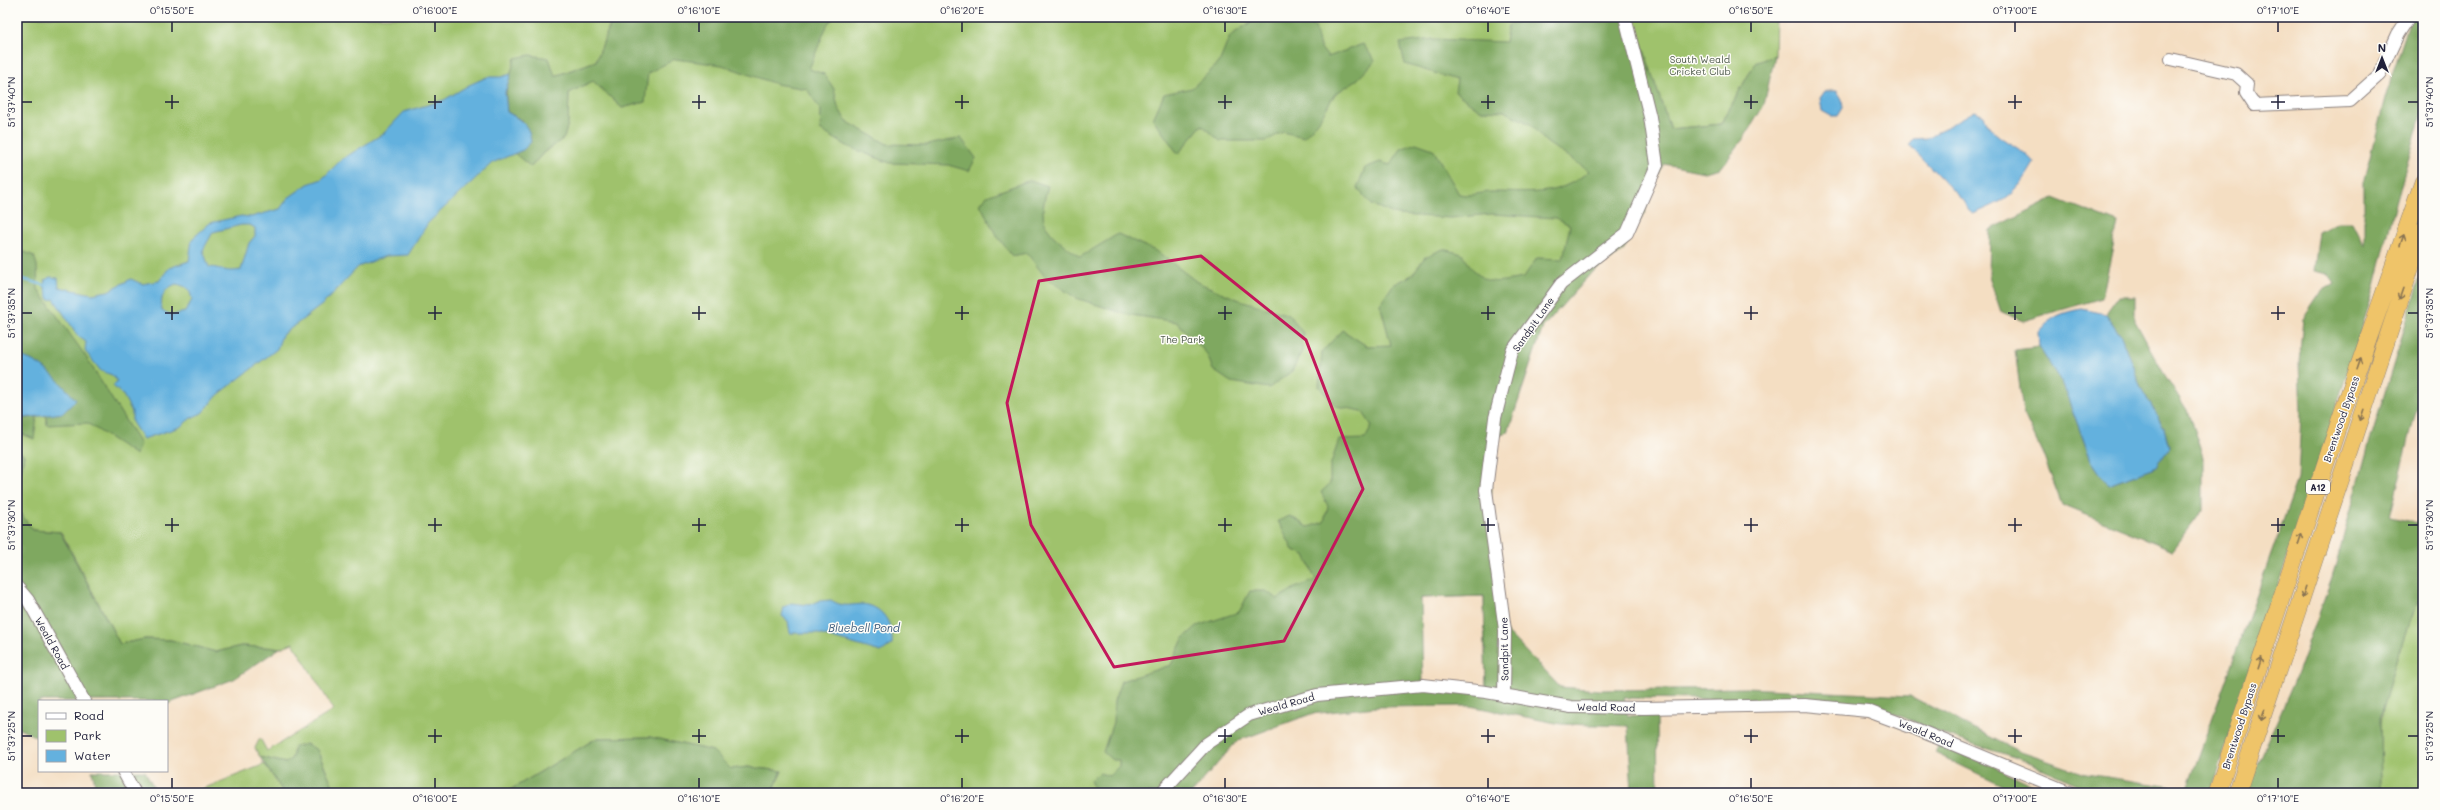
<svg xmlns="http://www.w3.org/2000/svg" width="2440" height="810" viewBox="0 0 2440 810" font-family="Mali,sans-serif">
	<rect width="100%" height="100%" fill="#fdfcf7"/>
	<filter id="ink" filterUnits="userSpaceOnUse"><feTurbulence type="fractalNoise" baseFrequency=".025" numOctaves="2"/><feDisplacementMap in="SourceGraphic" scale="8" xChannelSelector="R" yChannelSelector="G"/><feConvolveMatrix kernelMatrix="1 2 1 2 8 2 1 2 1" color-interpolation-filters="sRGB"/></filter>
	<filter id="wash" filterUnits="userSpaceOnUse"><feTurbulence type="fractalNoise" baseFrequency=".012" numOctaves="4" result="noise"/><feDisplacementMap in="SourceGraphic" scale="16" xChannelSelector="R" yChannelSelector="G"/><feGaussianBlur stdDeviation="0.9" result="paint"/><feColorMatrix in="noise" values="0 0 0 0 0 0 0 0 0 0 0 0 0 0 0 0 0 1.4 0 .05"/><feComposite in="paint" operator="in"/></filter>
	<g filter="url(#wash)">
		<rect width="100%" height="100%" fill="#f4dec2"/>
		<path fill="#9fc26c" stroke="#607254" d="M17,17H607L611,22L596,61L555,76L515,58L511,74L531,167L543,153L564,138L568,123L569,93L593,80L622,108L645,102L634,69L804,17H1616L1645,212L1622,252L1590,274L1543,326L1508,432L1492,436L1486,692L1484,596L1421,598L1249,715L1160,793H772L782,771L748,767L731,769L713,751L650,737L597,738L505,793H336L317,750L292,758L286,763L260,757L255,748L260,738L267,751L334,710L293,643L280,648L241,646L216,652L171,640L145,639L120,644L61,532L33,530L17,509V493L24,455L17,450Z
			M1633,17H1776L1775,55L1755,63L1721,124L1670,129Z
			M2423,593V793H2381L2380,725L2382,708L2397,657L2413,611Z
			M265,764L284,793H192Z"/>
		<path fill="#7fa860" stroke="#50654e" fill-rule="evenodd" d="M607,17H835L828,23L809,69L824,74L834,89L838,107L846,121L887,144L927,145L961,138L976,158L969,171L948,165L890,163L849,147L820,130L821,111L807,89L776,84L722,65L675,59L648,73L645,102L622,108L593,81L569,93L568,123L564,138L543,153L531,167L514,153L523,150V121L507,112C503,91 510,78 515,58L530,55L549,58L555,76L596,61L611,23Z
			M1258,17H1297L1315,27L1320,47L1328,57L1363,44L1375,61L1358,79L1335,94L1318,122L1304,137L1283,132L1266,141H1220L1202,125L1178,154L1153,119L1164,94L1192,88L1219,63L1230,36Z
			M1521,17H1633L1670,129L1721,124L1755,63L1775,55L1764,105L1744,138L1721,168L1704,172L1664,164L1651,192L1645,212L1622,252L1590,274L1543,327L1508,432L1492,436L1486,490L1505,630L1560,687L1600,690L1746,688L1910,696L2018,751L2086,774L2187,789L2298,479L2301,412L2299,363L2303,319L2322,291L2334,284L2327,274L2314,271L2319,232L2338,222H2352L2364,246V179L2386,94L2411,17H2423V109L2395,206L2374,290L2211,793H2098L2017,758L1948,736L1895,714L1862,706L1777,700L1624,698L1628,716L1657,715L1658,793H1632L1628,726L1561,724L1470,706L1376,707L1311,714L1237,741L1192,793H1095L1090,780L1100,773L1109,776L1119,766V760H1112L1103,752L1113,722L1114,701L1121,681L1171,665L1183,639L1197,626L1239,612L1250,591H1266L1277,599L1295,588L1316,580L1305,555L1293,550L1278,521L1290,516L1308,527L1324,522L1328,506L1321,492L1330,484V466L1339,440L1365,439L1372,426L1362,411L1336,406L1319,387L1322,352L1342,330L1367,346L1391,345L1380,304L1393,285L1412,275L1425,257L1443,249L1462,254C1484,286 1487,284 1523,278L1537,258L1563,259L1570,225L1555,218L1492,214L1451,218L1397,215L1372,205L1357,188L1365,168L1380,162L1390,165L1401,149L1416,143L1433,149L1459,194C1473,197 1479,192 1492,192C1530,192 1557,198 1589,171L1546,142L1530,124L1504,111L1480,110L1455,92L1457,80L1405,64L1400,43L1434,39L1505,42L1508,25L1520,21ZM1484,596L1486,692L1423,685L1421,598Z
			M1030,180L1048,186C1035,228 1049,233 1080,257L1118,234L1158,252L1197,282L1237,299L1289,315L1303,333L1302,351L1292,371L1269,388L1231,382L1213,370L1207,354L1177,322L1125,314L1076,298L1046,278L1027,253L1012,256L995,233L980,204L987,196Z
			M2054,198L2118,223L2102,298L2023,321L2001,312L1989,276L1990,230Z
			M25,252L34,256L37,265L38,289L84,354L140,444L136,455L87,423L47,425L46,414L63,413L64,387L38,364L17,356V254Z
			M2423,267V383L2390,517L2423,524V593L2413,611L2397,657L2380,716L2381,793H2248L2257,766L2294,682L2332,578L2367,451Z
			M2119,296H2135V321L2163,372L2187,410L2203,457V510L2173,550L2062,505L2043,455L2023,412L2015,350L2039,347L2063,385L2091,460L2108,485L2157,467L2169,447L2164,428L2141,388L2121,336L2106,314Z
			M37,417L34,439L17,432V419Z
			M17,450L24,455L17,493Z
			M17,509L33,530L60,532L120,644L145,639L171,640L216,652L241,646L280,648L234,679L167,704V701H39V738L17,728Z
			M650,737L713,751L731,769L748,767L782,771L772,793H505L597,738Z
			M307,744L317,750L336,793H284L260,757L286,763L292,758L294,747Z
			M1938,746L1995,767L2051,793H2018L1935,753Z
			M92,771H145L157,793H97Z"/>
		<path fill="#64b1de" stroke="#436a8c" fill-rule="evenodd" d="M511,74L505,92L507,112C521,120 530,125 531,142L523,150L492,163L428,223L408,255L386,256L358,267L323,304L282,335L277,349L218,395L202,413L191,418L180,427L143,439L132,422V412L123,395L113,386L117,381L112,375L101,371L85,351L86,342L78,336L54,299L49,300L44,285L45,280L50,277L58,278L59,287L92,294L108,291L131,279L142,284L159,281L169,268L189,261L192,239L210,223L241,216L251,217L280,209L288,198L308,184L322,179L341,160L384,133L404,112L444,100L469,85L487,77H501ZM241,225H250L255,228V236L249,243L241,270C224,273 224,268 209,267L203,250L213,232ZM176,284C187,286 190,289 192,300L185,312L173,315L162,311C160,298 163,289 176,284Z
			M1825,91H1837L1842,99L1843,108L1838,116H1831L1822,111L1820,98Z
			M1975,111L1984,115C1991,141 2020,143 2034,163C2016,195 2005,201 1973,214L1969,211L1963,201L1909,145L1912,139L1927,138Z
			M2082,309L2106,314L2121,336L2141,388L2164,428L2169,447L2157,467L2108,485L2091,460L2063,385L2039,347L2038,332C2051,317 2062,312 2082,309Z
			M17,356C41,359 61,383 76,400L63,413L17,419Z
			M831,600C846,610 854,602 868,605C886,610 893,627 892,644L881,652L815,633H790L788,621L782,616L784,607L791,603L810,605L819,601Z"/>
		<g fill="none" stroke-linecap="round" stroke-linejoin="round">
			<path stroke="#64b1de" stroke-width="2.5" d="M17,281L22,279L44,285"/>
		</g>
	</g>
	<g filter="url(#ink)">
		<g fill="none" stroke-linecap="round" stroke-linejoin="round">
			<defs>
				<path id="minor" d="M2171,59L2236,74L2247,84L2246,93L2254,105L2350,101L2379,75L2398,34L2409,17
					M17,587L28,600L84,701
					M1504,696L1505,630L1486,490L1495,418L1512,351L1561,284L1627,233L1657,165L1650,117L1625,17
					M123,771L135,793
					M1161,793L1206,744L1249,715L1317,695L1423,685L1486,692L1571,707L1644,708L1805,705L1868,711L1916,729L2071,793"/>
				<path id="highway" d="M2217,793L2340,420L2423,182
					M2237,793L2423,230"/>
			</defs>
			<use href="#minor" stroke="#8b807e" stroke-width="14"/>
			<use href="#highway" stroke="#8b807e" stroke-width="18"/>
			<use href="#minor" stroke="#fff" stroke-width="12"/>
			<use href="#highway" stroke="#efc469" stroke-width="17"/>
		</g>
		<defs><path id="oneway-shaft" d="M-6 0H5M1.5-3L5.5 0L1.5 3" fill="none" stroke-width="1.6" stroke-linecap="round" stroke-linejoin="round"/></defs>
		<g stroke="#887352">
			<use href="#oneway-shaft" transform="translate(2402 240) rotate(-71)"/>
			<use href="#oneway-shaft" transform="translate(2401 294) rotate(109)"/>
			<use href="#oneway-shaft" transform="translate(2359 363) rotate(-71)"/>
			<use href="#oneway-shaft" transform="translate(2362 415) rotate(108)"/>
			<use href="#oneway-shaft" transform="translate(2300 539) rotate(-72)"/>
			<use href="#oneway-shaft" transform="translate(2304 592) rotate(108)"/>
			<use href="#oneway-shaft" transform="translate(2260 663) rotate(-72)"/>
			<use href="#oneway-shaft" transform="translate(2263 715) rotate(108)"/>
		</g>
	</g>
	<path fill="none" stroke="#c2185b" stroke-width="3" stroke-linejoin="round" d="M1201,256L1306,340L1363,489L1284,641L1114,667L1031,525L1007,403L1039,281Z"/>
	<path fill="none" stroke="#22223b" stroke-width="1.5" d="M172,22V32M435,22V32M699,22V32M962,22V32M1225,22V32M1488,22V32M1751,22V32M2015,22V32M2278,22V32M172,95V109M435,95V109M699,95V109M962,95V109M1225,95V109M1488,95V109M1751,95V109M2015,95V109M2278,95V109M22,102H32M165,102H179M428,102H442M692,102H706M955,102H969M1218,102H1232M1481,102H1495M1744,102H1758M2008,102H2022M2271,102H2285M2408,102H2418M172,306V320M435,306V320M699,306V320M962,306V320M1225,306V320M1488,306V320M1751,306V320M2015,306V320M2278,306V320M22,313H32M165,313H179M428,313H442M692,313H706M955,313H969M1218,313H1232M1481,313H1495M1744,313H1758M2008,313H2022M2271,313H2285M2408,313H2418M172,518V532M435,518V532M699,518V532M962,518V532M1225,518V532M1488,518V532M1751,518V532M2015,518V532M2278,518V532M22,525H32M165,525H179M428,525H442M692,525H706M955,525H969M1218,525H1232M1481,525H1495M1744,525H1758M2008,525H2022M2271,525H2285M2408,525H2418M435,729V743M699,729V743M962,729V743M1225,729V743M1488,729V743M1751,729V743M2015,729V743M2278,729V743M22,736H32M428,736H442M692,736H706M955,736H969M1218,736H1232M1481,736H1495M1744,736H1758M2008,736H2022M2271,736H2285M2408,736H2418M172,778V788M435,778V788M699,778V788M962,778V788M1225,778V788M1488,778V788M1751,778V788M2015,778V788M2278,778V788"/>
	<g text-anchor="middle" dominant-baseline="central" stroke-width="3" stroke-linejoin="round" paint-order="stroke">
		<rect fill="#fdfcf7" stroke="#646373" stroke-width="1" x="2306" y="480" width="24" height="14" rx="3"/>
		<g font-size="9" font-weight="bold" fill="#22223b">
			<text x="2318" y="487">A12</text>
		</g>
		<g font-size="10" fill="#4e5a4c" stroke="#fdfcf7">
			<text x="1700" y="59">South Weald<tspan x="1700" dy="12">Cricket Club</tspan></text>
			<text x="1182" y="339">The Park</text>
		</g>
		<g font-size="10" fill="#22223b" stroke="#fdfcf7">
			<text transform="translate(1533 324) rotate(-55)">Sandpit Lane</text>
			<text transform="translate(2341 419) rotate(-71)">Brentwood Bypass</text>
			<text transform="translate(52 643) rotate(61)">Weald Road</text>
			<text transform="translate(1504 649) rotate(-91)">Sandpit Lane</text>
			<text transform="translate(1286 704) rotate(-16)">Weald Road</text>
			<text transform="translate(1606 707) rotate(1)">Weald Road</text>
			<text transform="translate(2239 726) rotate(-72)">Brentwood Bypass</text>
			<text transform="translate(1926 733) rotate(22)">Weald Road</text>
		</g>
		<g font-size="11" font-style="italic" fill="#3c5b7c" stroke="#fdfcf7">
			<text x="864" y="627">Bluebell Pond</text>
		</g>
	</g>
	<rect width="2440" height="810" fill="none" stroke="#fdfcf7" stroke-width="44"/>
	<rect x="38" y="700" width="130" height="72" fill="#fdfcf7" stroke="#a5a5ac"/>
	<rect x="46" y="713" width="20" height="6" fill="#ffffff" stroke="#a5a5ac"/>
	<text x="74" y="720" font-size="12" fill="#22223b">Road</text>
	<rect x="46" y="730" width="20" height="12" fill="#9fc26c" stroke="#a5a5ac"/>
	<text x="74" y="740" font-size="12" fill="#22223b">Park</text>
	<rect x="46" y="750" width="20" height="12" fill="#64b1de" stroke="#a5a5ac"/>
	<text x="74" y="760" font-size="12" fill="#22223b">Water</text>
	<g transform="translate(2382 58)" stroke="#fdfcf7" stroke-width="3" paint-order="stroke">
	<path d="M0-3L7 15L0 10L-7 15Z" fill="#22223b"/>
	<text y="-6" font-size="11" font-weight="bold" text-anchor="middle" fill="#22223b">N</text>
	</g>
	<rect x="22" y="22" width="2396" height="766" fill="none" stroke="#22223b" stroke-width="1.5"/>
	<g font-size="10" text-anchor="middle" fill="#22223b">
		<text x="172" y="14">0°15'50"E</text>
		<text x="435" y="14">0°16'00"E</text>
		<text x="699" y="14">0°16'10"E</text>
		<text x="962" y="14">0°16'20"E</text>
		<text x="1225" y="14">0°16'30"E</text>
		<text x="1488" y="14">0°16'40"E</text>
		<text x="1751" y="14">0°16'50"E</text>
		<text x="2015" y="14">0°17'00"E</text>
		<text x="2278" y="14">0°17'10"E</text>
		<text transform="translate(11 102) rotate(-90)" y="4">51°37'40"N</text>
		<text transform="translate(2429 102) rotate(-90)" y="4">51°37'40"N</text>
		<text transform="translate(11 313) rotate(-90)" y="4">51°37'35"N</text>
		<text transform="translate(2429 313) rotate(-90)" y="4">51°37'35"N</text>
		<text transform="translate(11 525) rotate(-90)" y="4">51°37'30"N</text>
		<text transform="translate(2429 525) rotate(-90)" y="4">51°37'30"N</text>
		<text transform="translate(11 736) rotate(-90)" y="4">51°37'25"N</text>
		<text transform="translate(2429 736) rotate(-90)" y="4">51°37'25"N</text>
		<text x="172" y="802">0°15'50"E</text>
		<text x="435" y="802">0°16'00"E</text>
		<text x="699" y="802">0°16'10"E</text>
		<text x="962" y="802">0°16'20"E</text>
		<text x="1225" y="802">0°16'30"E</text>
		<text x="1488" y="802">0°16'40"E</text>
		<text x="1751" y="802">0°16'50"E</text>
		<text x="2015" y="802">0°17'00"E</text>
		<text x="2278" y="802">0°17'10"E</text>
	</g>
</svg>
